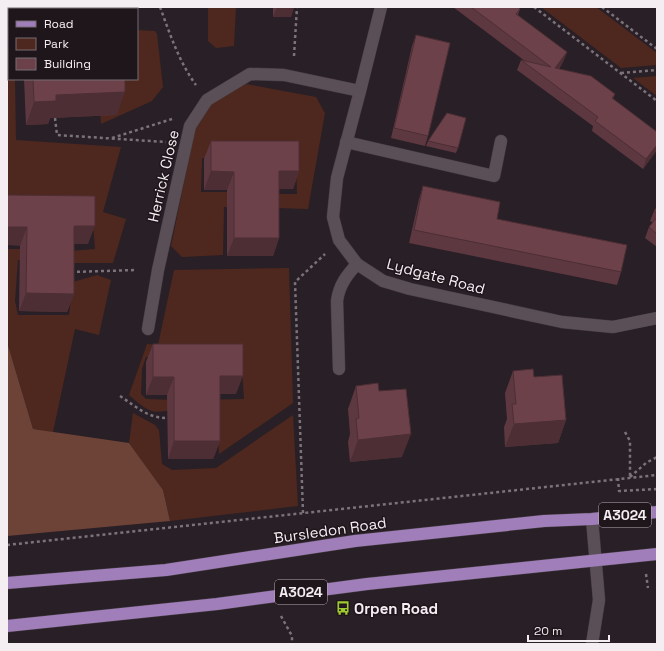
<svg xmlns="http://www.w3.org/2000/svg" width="664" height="651" viewBox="0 0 664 651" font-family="'Space Grotesk',sans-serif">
	<rect width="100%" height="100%" fill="#291f26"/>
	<path fill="#4e281e" d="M7,7H118V9H9V20L7,21Z
		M208,7H236L234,46L216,48L208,41Z
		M541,7H596L657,53V65L621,68Z
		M137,30L155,31L157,34L163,87L152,101L101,124L100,109L85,79H137Z
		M657,76V96L633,78Z
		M7,78L15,79L16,140L121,147L103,212L126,219L113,263H73L58,252L95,249L92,211L7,209Z
		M246,84L316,97L325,113L308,209L277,208L260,194H297L296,157L202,158L201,192H238L239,207H224L223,255L182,257L171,246L195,129L211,104Z
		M7,249H32L31,260H18L15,301L18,315H69L73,282L97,275L111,280L99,335L75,329L53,432L33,429L7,342Z
		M289,268L293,403L219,454L217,410L201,400L244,399L241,357H146L142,369L141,394L146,399L176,400L177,409C150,414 150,413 129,395L147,344L158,345L174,270Z
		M133,413L155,425L159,430L162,464L172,470L216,468L293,415L298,506L170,521L163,490L129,443Z"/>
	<path fill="#6d4337" d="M7,342L33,429L129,443L163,490L170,521L7,536Z"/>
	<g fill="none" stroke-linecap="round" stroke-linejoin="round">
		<defs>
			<path id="lane" d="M346,142L494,176L501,141
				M339,369L337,301C339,285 347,275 357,264"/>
			<path id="street" d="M381,7L360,91L337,178L333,217L339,240L357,264L383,281L410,289L562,322L613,327L657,318
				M148,329L158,270L190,126L207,100L250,74L284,75L360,91
				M592,644L599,600L592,519"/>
			<path id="primary" d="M7,583L166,570L355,541L544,521L592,519L657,512
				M7,626L217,604L367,584L657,554"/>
		</defs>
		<use href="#lane" stroke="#433b41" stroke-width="13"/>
		<use href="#street" stroke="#433b41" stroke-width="13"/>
		<use href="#primary" stroke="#433b41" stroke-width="13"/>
		<path stroke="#7c737a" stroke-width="2.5" stroke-dasharray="3 3" stroke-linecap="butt" d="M160,7C170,34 179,62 196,85
			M534,7L657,101
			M602,7L657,49
			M294,56L297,7
			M621,73L657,70
			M55,118L57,135L166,142
			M112,138L172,119
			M71,272L137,270
			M120,396C135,406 149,419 168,418
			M625,432L630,441V477
			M630,477L646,463L657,457
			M618,478L619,491L657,489
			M303,513L295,282L325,254
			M7,545L657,475
			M646,574L648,588
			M281,616L292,636V644"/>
		<use href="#lane" stroke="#5a4f57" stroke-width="12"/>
		<use href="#street" stroke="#5a4f57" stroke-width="12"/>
		<use href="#primary" stroke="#a07eb9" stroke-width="12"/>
	</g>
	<path fill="#5e3840" d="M273,7H294L291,17H273Z
		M453,7H518L520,9L518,15L567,52L563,62L559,69L615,94L613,99L657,132V150L643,169L592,131L593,126L517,70L521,60L525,61Z
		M416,35L428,136L425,146L391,138L412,46Z
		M24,79H125L117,115L50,118L48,124L26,125Z
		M211,141L299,171L293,189H279V238L273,256H227V190H204V159Z
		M428,141L458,148L456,153L426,146Z
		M423,186L497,219L621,272L617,285L409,243L419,199Z
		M7,195L88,244H74V294L67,312L19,311L20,246Z
		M657,207V247L645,238L649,227L653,223L650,221L654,211Z
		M153,344L236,394H220V441L213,459H168L167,395H146V362Z
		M513,371L534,377L566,420L558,443L505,447L504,427L507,419L505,393Z
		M356,386L379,391L402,457L350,462L348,442L350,434L348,409Z"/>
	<path fill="#4c2e34" d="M277,7H294L291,17H273Z
		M567,52L563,62L551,78L555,68Z
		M125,92L117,115L50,118L48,124L26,125L34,102L56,95Z
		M657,145V150L643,169L646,159Z
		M211,171L234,172L227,190H204Z
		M279,171H299L293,189H273Z
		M74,226H95L88,244H67Z
		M7,227H27L20,246L7,245Z
		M234,238H279L273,256H227Z
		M26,293L74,294L67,312L19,311Z
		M220,376H243L236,394H213Z
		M153,377H174L167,395H146Z
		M566,420L558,443L505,447L514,424Z
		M411,434L402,457L350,462L358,440Z
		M174,441H220L213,459H168Z"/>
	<path fill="#6d414a" stroke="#4c2e34" d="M471,7H518L520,9L516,14L567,52L555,68L591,76L615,94L612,98L657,132V145L646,159L595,121L598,117L521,60L551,67Z
		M416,35L450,43L428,136L394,128Z
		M33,79H125V92L56,95V101L34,102Z
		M447,113L466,118L458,148L428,141Z
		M211,141H299V171H279V238H234V172L211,171Z
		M423,186L500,202L497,219L627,245L621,272L414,230Z
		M7,195L95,196V226H74V294L26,293L27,227H7Z
		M657,207V213L654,211Z
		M657,217V234L649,227Z
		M153,344H243V376H220V441H174V377H153Z
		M533,369L534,377L562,375L566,420L514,424L512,404H516L513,371Z
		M378,383L379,391L406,389L411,434L358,440L356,419L359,418L356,386Z"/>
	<defs>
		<symbol id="bus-bare" viewBox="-9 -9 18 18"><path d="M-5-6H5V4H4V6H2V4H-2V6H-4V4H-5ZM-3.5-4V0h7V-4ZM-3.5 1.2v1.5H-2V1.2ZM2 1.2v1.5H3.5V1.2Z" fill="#9eca2e" stroke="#1f161c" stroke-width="2.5" paint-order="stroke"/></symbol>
	</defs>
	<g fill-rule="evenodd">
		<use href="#bus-bare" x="333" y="598" width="20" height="20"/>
	</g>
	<g text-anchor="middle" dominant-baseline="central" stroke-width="3" stroke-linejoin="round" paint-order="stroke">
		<g fill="#1f161c" stroke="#b4acb2" stroke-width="1">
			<rect x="599" y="503" width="52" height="24" rx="3"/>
			<rect x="275" y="580" width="52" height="24" rx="3"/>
		</g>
		<g font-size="14" font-weight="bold" fill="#f4edf2">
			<text x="625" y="515">A3024</text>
			<text x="301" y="592">A3024</text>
		</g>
		<g font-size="15" fill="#f4edf2" stroke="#1f161c">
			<text transform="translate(163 176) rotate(-77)">Herrick Close</text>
			<text transform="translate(436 276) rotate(15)">Lydgate Road</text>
			<text transform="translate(330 530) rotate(-8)">Bursledon Road</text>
		</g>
		<g font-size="15" font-weight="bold" fill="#f4edf2" stroke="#1f161c" text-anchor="start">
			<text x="354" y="608">Orpen Road</text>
		</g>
	</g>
	<rect width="664" height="651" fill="none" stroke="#f4edf2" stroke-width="16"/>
	<rect x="8" y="8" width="130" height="72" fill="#1f161c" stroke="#746c72"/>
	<rect x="16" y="21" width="20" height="6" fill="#a07eb9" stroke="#746c72"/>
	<text x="44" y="28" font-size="12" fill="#f4edf2">Road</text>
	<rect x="16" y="38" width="20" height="12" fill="#4e281e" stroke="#746c72"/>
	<text x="44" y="48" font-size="12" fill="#f4edf2">Park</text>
	<rect x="16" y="58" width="20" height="12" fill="#6d414a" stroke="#746c72"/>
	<text x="44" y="68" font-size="12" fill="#f4edf2">Building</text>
	<path d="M528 635v6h81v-6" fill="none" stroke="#f4edf2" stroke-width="2"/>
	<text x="534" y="635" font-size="12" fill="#f4edf2" stroke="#1f161c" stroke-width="3" paint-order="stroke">20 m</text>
</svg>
